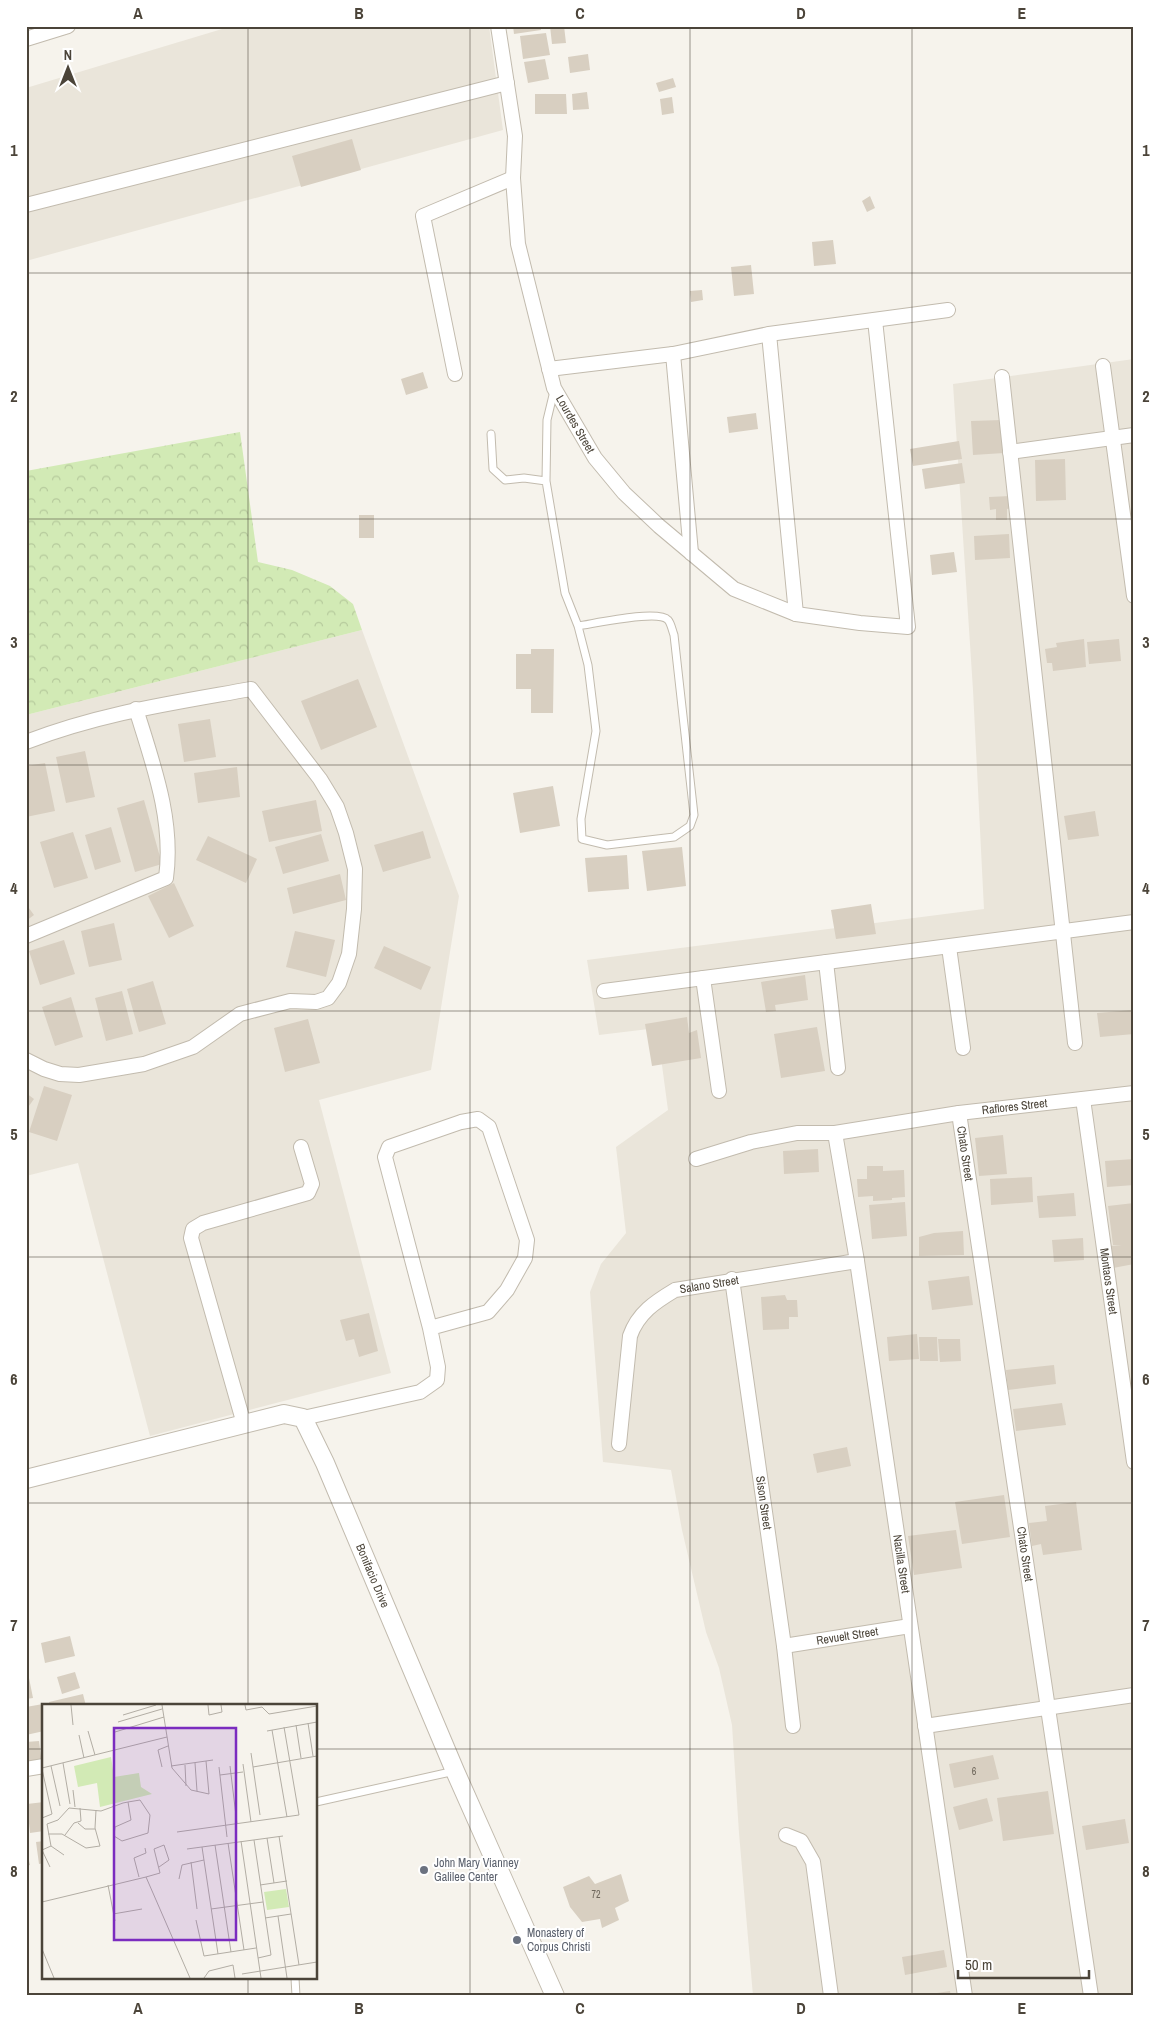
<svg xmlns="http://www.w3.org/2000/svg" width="1160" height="2022" viewBox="0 0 1160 2022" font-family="'Archivo Narrow',sans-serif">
	<defs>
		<pattern id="forest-crowns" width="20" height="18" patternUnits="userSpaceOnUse" patternTransform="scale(1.25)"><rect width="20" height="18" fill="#d2eab5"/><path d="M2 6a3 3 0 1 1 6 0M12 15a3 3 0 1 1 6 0" fill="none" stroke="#b6ca9c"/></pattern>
	</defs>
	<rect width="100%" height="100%" fill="#f6f3ec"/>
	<path fill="#eae5da" d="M232,26H489L503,130L26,261V88Z
		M1134,359V1996H753L739,1833L732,1725L719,1668L706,1632L682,1530L671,1470L603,1462L590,1292L601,1264L626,1233L616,1147L668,1110L657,1028L599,1035L587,960L984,909L973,690L953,384Z
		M362,630L459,896L431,1070L319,1100L391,1373L150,1436L78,1163L26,1176V715Z"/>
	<path fill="url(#forest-crowns)" d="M240,432L258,562L292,570L330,586L353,604L362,630L26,715V471Z"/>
	<path fill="#d8cfc1" d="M513,26H541V30L514,34Z
		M550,26H564L566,43L552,44Z
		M546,33L550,55L523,59L520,36Z
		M588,54L590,70L570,73L568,57Z
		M545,59L549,79L528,83L524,62Z
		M673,78L676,87L659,92L656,83Z
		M587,92L589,109L573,110L572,94Z
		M535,94H566L567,114H535Z
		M672,97L674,113L662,115L660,99Z
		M352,139L361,170L301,187L292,156Z
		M870,196L875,208L867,212L862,201Z
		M833,240L836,264L814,266L812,242Z
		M751,265L754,294L734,296L731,267Z
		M702,290L703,300L691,302L690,291Z
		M423,372L428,388L406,395L401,379Z
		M756,413L758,429L729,433L727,417Z
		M1002,420L1004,453L973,455L971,421Z
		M959,441L962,459L913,466L910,449Z
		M1065,459L1066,500L1036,501L1035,460Z
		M962,463L965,483L925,489L922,469Z
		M1010,496L1011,508L1007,509V520H996V509L990,510L989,497Z
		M359,515H374V538H359Z
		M1009,534L1010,558L975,560L974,536Z
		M954,552L957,572L932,575L930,555Z
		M1084,639L1086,667L1053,671L1052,663H1047L1045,649L1057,647L1056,643Z
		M1119,639L1121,661L1089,664L1087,642Z
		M531,649H554L553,713H531V689H516V654H531Z
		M358,679L377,727L321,750L301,701Z
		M210,719L216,757L184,762L178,724Z
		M85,751L95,797L66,803L56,757Z
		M45,763L55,811L26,817V766Z
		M237,767L240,797L198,803L194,773Z
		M553,786L560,826L520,833L513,793Z
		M144,800L162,864L135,872L117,808Z
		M316,800L322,831L269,842L262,811Z
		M1095,811L1099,836L1068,840L1064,816Z
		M111,827L121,862L95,870L85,835Z
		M423,831L431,858L383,872L374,845Z
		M73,832L88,878L54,888L40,842Z
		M321,834L329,861L283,874L275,847Z
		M208,836L257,859L246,883L196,860Z
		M682,847L686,886L647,891L642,851Z
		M627,855L629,889L588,892L585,858Z
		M340,874L346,900L293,914L287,888Z
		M174,883L194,926L169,938L148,896Z
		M26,904L34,915L26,921Z
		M871,904L876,934L836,939L831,910Z
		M114,923L122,960L89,967L81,931Z
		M295,931L335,940L326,977L286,967Z
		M64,940L75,974L40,985L29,951Z
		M384,946L431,967L421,990L374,968Z
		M805,975L808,1000L775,1005L776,1011L766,1012L761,982Z
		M153,981L166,1024L139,1032L127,989Z
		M122,991L133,1034L106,1041L95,998Z
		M71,997L83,1037L55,1046L42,1007Z
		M1133,1010L1134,1034L1100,1037L1097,1013Z
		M687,1017L689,1033L697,1030L701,1058L652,1066L645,1024Z
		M308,1019L320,1063L285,1072L274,1028Z
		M817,1027L825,1071L781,1078L774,1034Z
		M44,1086L72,1095L57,1141L29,1132Z
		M26,1093L34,1099L26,1110Z
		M1003,1135L1007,1174L979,1176L975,1138Z
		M818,1149L819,1172L784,1174L783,1151Z
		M1134,1159V1185L1107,1187L1105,1161Z
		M867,1166H883V1171L904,1170L905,1197L892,1198V1200L873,1201V1196L858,1197L857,1179H867Z
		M1032,1177L1033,1202L991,1205L990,1179Z
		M1074,1193L1076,1216L1039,1218L1037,1196Z
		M905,1202L907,1236L872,1239L869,1205Z
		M1134,1203V1264L1113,1268L1110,1246L1122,1245H1113L1108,1206Z
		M963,1231L964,1255L919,1256V1237L934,1233Z
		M1083,1238L1084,1260L1054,1262L1052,1240Z
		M969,1276L973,1305L932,1310L928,1281Z
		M785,1295L787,1300H797L798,1317H789V1329L763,1330L761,1297Z
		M369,1313L378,1351L359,1357L354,1339L346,1341L340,1320Z
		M917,1334L919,1359L889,1361L887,1337Z
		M919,1337H937L938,1361H920Z
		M938,1339H960L961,1361L940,1362Z
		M1054,1365L1056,1384L1008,1390L1006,1370Z
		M1062,1403L1066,1425L1016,1431L1013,1409Z
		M847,1447L851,1466L817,1473L813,1454Z
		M1004,1495L1010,1537L962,1544L955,1502Z
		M1076,1502L1082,1550L1043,1555L1041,1544L1032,1546L1029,1523L1047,1521L1045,1506Z
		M956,1530L962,1568L914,1575L908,1536Z
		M70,1636L75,1656L45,1663L41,1643Z
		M27,1668L33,1698L26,1699V1669Z
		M75,1672L80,1688L62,1694L57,1677Z
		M83,1694L86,1706H50L49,1702Z
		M43,1704L44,1731L26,1735V1707Z
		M39,1741L42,1765L26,1767V1742Z
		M993,1755L999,1779L954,1788L949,1764Z
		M1048,1791L1054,1834L1003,1841L997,1798Z
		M987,1798L993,1821L959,1830L953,1807Z
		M44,1802V1831L30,1833L27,1804Z
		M1125,1819L1129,1843L1086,1850L1082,1826Z
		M44,1841V1863L39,1864L36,1842Z
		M26,1849L30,1865L26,1866Z
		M621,1874L629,1901L615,1908L619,1920L602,1928L600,1919L582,1922L570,1907L563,1887L589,1876L595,1884Z
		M944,1950L947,1967L905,1975L902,1957Z
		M950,1991L951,1996H924V1995Z"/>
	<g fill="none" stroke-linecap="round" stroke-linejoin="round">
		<defs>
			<path id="service" d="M554,391L547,420L546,481L565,593L578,626L588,665L596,731L581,819L582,839L607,845L674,837L690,826L694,815L674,635C672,630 671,623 668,620C658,609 593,624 578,626
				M491,434L493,469L505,480L524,478L546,481
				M316,1802L455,1771
				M295,1978L296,1996"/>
			<g id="minor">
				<path id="s1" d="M498,26L515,136L513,178L518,244L554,388L595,458L624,493L659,526L734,589L796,614L860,623L908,627L875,320"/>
				<path d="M26,39L68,26"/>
				<path d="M26,205L507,83"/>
				<path d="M769,334L796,614"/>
				<path d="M673,354L691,553"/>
				<path d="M1103,366L1134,596"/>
				<path d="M549,369L673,354L769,334L948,310"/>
				<path d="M455,374L423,216L513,178"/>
				<path d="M1002,377L1075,1043"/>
				<path d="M1010,452L1134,435"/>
				<path d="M26,742C101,713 173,703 251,689L320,779L337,807L346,833L355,869L354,909L349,954L339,983L328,998L316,1002L290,1001L240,1014L193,1047L144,1064L79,1075L60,1074L44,1069L26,1060"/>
				<path d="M26,936L166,878C174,820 153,764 136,709"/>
				<path d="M949,947L963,1048"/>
				<path d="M826,962L838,1068"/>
				<path d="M703,978L719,1091"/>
				<path d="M604,991L1134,922"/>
				<path id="s2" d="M1083,1099L1134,1462"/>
				<path id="s3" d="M959,1113L1091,1996"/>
				<path id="s4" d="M835,1133L857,1261L965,1996"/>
				<path id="s5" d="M696,1159L751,1142L797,1133H835L959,1113L1134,1093"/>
				<path id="s6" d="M732,1279L784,1646L793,1726"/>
				<path d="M303,1418L420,1392L437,1380L438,1367L430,1328L385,1157L389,1147L461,1122L478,1119L489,1127L527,1240L525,1258L507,1290L488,1312L430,1328"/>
				<path d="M244,1424L191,1238L193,1229L203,1223L308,1193L312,1184L301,1147"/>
				<path id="s7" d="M619,1444L630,1336C638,1313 655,1302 675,1290L857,1261"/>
				<path id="s8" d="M784,1646L910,1626"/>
				<path d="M925,1726L1134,1695"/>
				<path d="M26,1769L44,1766"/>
				<path d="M786,1835L801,1841L813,1862L831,1996"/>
			</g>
			<g id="tertiary">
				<path id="s9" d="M26,1479L284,1414L303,1418L325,1463L455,1771L555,1996"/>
			</g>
		</defs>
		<use href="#service" stroke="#c2bbae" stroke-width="9"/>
		<use href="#minor" stroke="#c2bbae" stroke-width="16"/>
		<use href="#tertiary" stroke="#c2bbae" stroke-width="20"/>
		<use href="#service" stroke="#fff" stroke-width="7"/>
		<use href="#minor" stroke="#fff" stroke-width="14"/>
		<use href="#tertiary" stroke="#fff" stroke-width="18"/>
	</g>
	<path fill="none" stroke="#4b4439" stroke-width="1" stroke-opacity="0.55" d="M248,26V1706M470,26V1996M690,26V1996M912,26V1996M26,273H1134M26,519H1134M26,765H1134M26,1011H1134M26,1257H1134M26,1503H1134M26,1749H44M316,1749H1134M248,1978V1996"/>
	<g fill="#6b7280" stroke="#fff" stroke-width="2">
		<circle cx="424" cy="1870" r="5"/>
		<circle cx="517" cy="1940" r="5"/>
	</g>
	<g text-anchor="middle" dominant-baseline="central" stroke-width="4" stroke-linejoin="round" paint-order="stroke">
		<g font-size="10" fill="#6e675b">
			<text x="974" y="1771">6</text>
			<text x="596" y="1894">72</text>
		</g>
		<g font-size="12" fill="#4b4439" stroke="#fff">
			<text stroke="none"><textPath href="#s1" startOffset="410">Lourdes Street</textPath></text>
			<text stroke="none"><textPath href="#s5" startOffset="324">Raflores Street</textPath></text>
			<text stroke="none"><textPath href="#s3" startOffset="41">Chato Street</textPath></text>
			<text stroke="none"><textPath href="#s2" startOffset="184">Montaos Street</textPath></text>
			<text stroke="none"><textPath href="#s7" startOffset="209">Salano Street</textPath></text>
			<text stroke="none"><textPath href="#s6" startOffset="226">Sison Street</textPath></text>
			<text stroke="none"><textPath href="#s3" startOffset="446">Chato Street</textPath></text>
			<text stroke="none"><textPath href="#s4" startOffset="436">Nacilla Street</textPath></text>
			<text stroke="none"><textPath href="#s9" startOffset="458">Bonifacio Drive</textPath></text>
			<text stroke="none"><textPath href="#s8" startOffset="64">Revuelt Street</textPath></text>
		</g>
		<g font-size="12" fill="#5b616d" stroke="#fff" text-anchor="start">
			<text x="434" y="1863">John Mary Vianney<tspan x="434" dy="14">Galilee Center</tspan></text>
			<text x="527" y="1933">Monastery of<tspan x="527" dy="14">Corpus Christi</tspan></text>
		</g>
	</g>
	<g transform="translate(42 1704)">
		<rect width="275" height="275" fill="#f6f3ec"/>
		<path d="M69,53L72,73L97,69L99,83L110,90L58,103L55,79L36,83L32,62ZM244,185L247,203L225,206L222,188Z" fill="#d2eab5"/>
		<path fill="none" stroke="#b2ada4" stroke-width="1" d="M29,1L31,21M120,1L130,64L149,86L167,90L164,57M166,1L167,11L180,8L179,1M203,1L204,6L220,3L227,10L275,2M81,11L114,1M76,18L120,5M266,19L271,52M254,21L259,54M230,26L245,113M46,27L53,51M225,27L275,18M73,28L122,13M37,31L42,54M209,49L218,111M21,59L28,100M153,59L155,87M201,60L209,118M143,61L144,82M9,62L18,102M129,62L171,56M188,62L195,120M120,63L116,46L126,42M177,63L185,133M211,63L275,52M0,64L125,33M0,65L10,110L0,114M178,71L201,68M31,86L33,103M36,119L43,125H53M135,128L257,111L242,23M6,130H20L44,144L58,142L53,124L54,106M23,131L32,119L39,117L38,104M237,132L257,261M225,134L232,179M212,136L229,251L216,254M199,137L219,274M186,139L202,246M173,141L189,248M9,142L22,151M160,143L176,250M145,145L241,132M0,146L9,142L5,120L16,116L27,104L59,107L81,99L86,98L98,96L108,111L106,129L80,137L72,132L73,123L89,116L86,98M0,146L8,163M149,158L155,205M97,173L92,154L104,149L103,144M104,173L118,169L112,145L122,141L127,156L117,163M137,175L140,161L162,156M66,181L73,217M218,181L245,177M0,198L104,173L148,274M169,205L221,198M71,210L100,205M236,212L245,274M223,214L249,210M154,216L162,252L214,244M0,245L12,274M200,270L275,258M162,274L167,267L191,261L193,274"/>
		<path fill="#7b2cbf" fill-opacity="0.15" stroke="#7b2cbf" stroke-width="2.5" d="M72,24H194V236H72Z"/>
		<rect width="275" height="275" fill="none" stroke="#4b4439" stroke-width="2.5"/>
	</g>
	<rect width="1160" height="2022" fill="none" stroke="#ffffff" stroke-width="55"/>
	<g transform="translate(68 68)" stroke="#ffffff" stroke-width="4" paint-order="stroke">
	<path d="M0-4L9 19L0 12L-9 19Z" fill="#4b4439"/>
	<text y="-8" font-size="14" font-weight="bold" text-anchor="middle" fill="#4b4439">N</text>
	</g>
	<path d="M958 1970v8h131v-8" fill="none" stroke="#4b4439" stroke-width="2.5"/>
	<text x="965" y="1970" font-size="15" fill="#4b4439" stroke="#ffffff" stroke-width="4" paint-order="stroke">50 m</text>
	<rect x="28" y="28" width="1104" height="1966" fill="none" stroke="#4b4439" stroke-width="2"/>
	<g font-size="16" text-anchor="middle" font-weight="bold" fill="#4b4439">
		<text x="138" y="19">A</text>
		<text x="359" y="19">B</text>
		<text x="580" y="19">C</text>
		<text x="801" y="19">D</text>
		<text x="1022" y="19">E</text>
		<text x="14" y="156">1</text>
		<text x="1146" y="156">1</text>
		<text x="14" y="402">2</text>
		<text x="1146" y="402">2</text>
		<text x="14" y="648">3</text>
		<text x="1146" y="648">3</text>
		<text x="14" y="894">4</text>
		<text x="1146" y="894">4</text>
		<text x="14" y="1140">5</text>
		<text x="1146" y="1140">5</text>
		<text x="14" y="1385">6</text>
		<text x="1146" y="1385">6</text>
		<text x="14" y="1631">7</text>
		<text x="1146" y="1631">7</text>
		<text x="14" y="1877">8</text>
		<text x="1146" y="1877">8</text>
		<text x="138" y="2014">A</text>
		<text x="359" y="2014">B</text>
		<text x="580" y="2014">C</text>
		<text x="801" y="2014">D</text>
		<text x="1022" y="2014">E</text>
	</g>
</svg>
